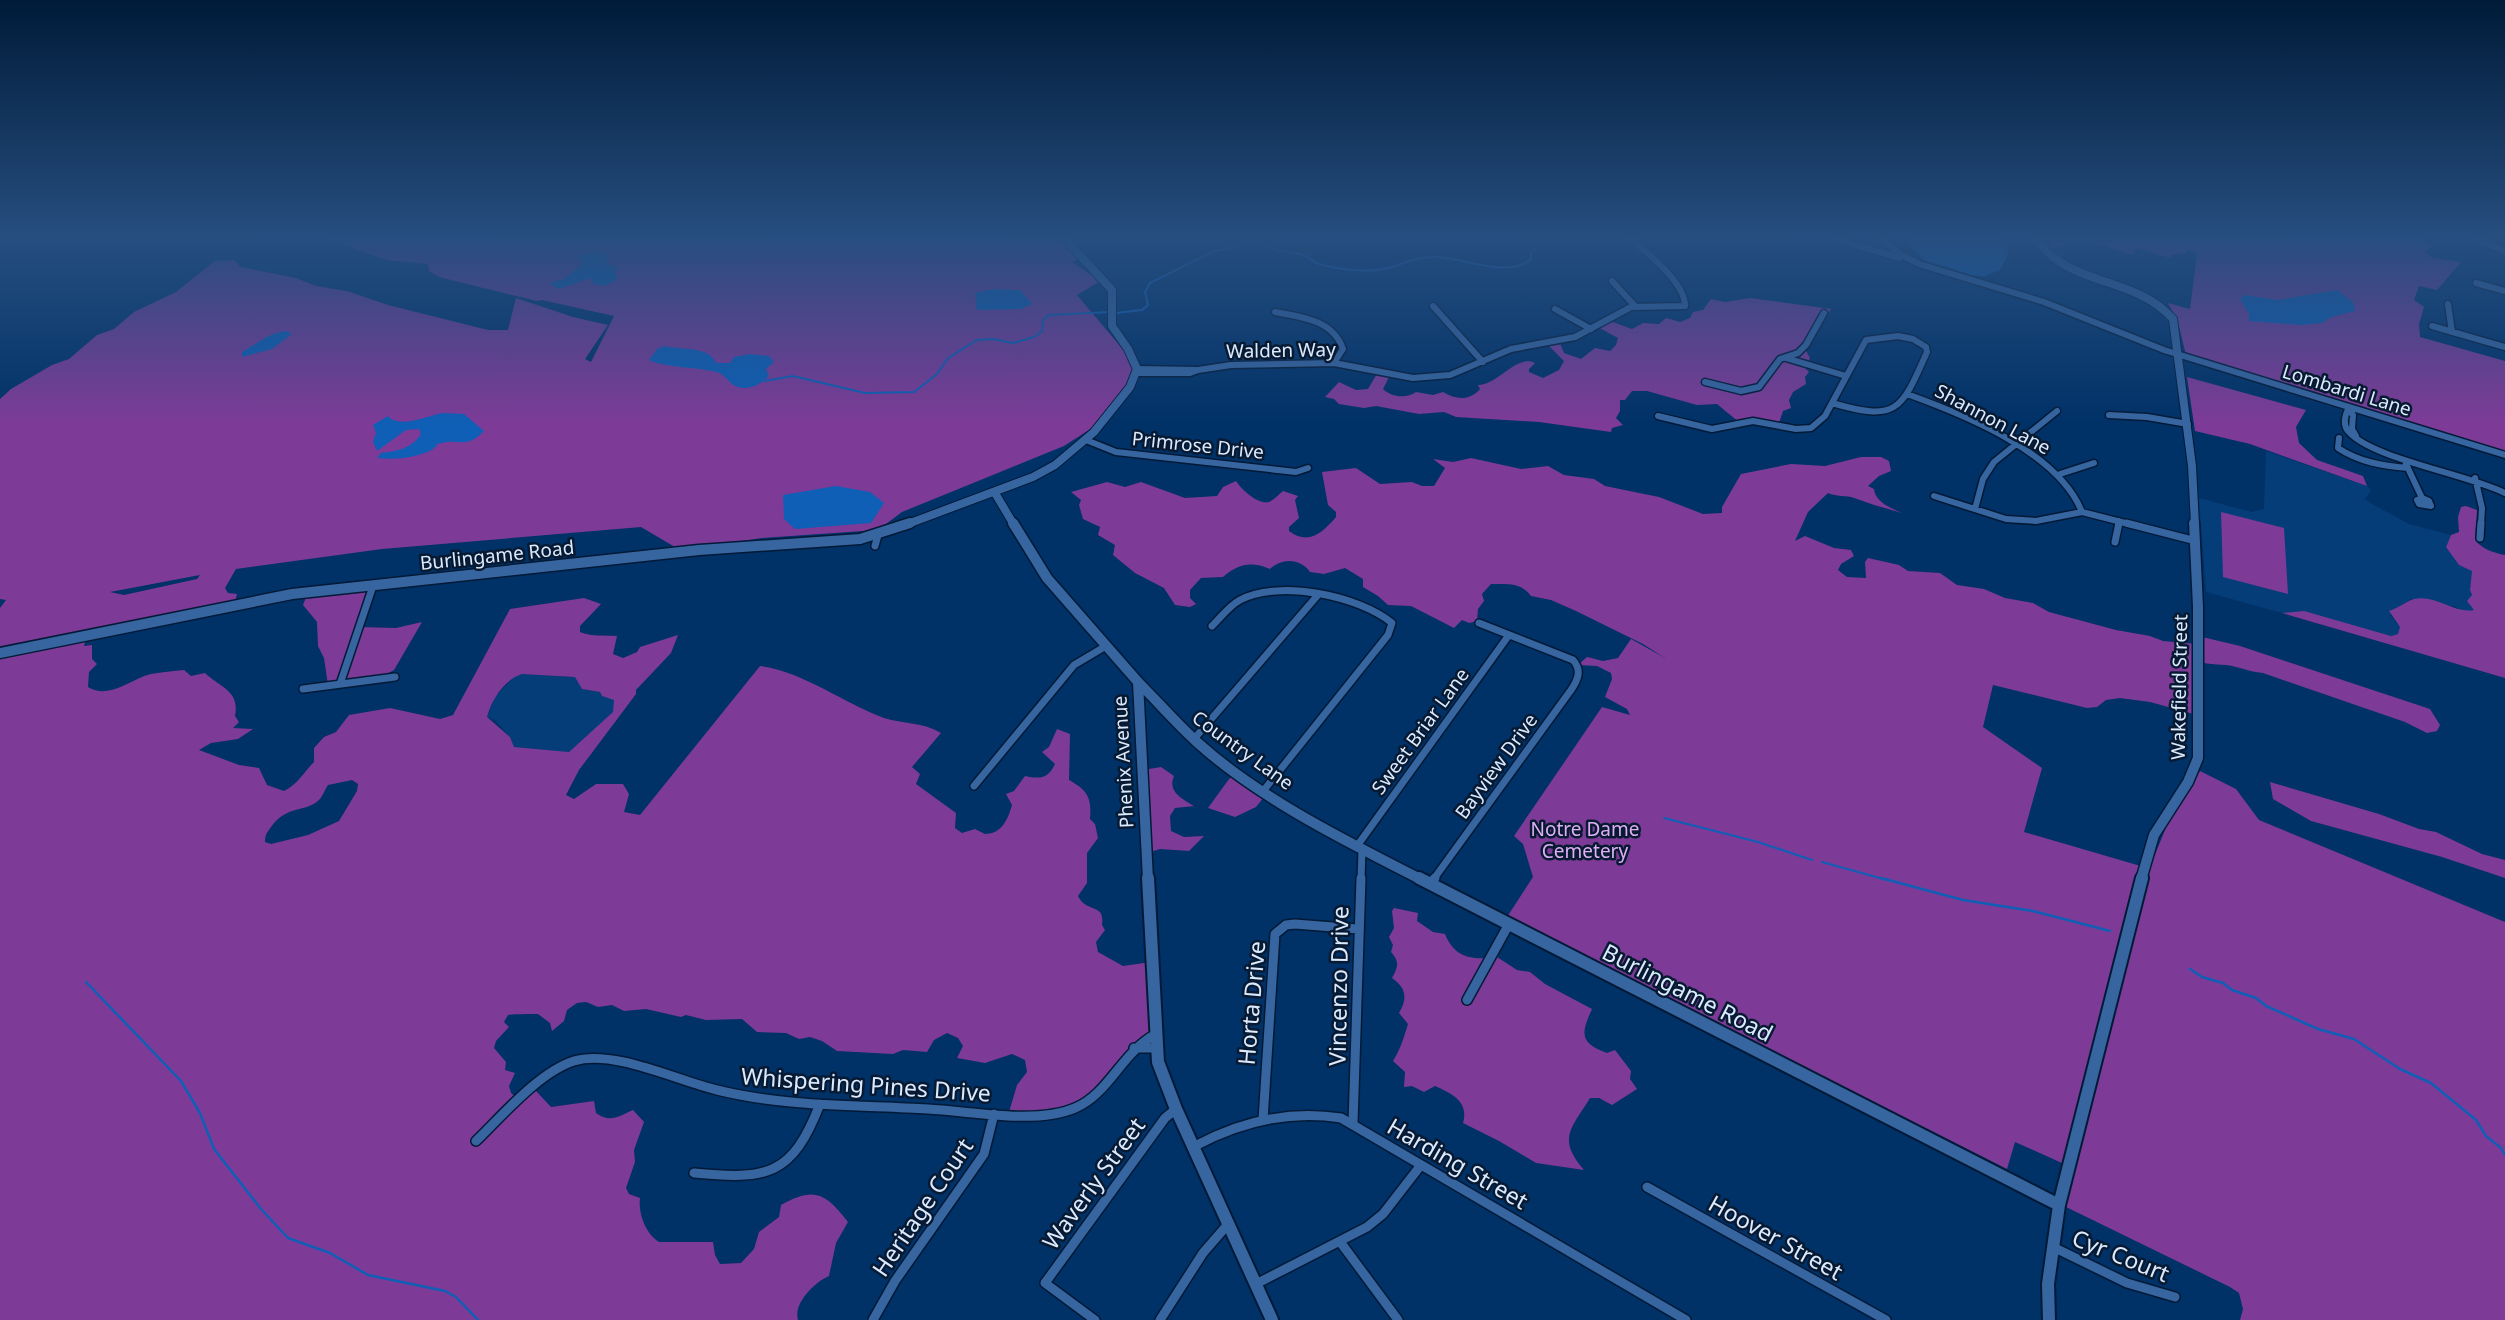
<svg xmlns="http://www.w3.org/2000/svg" width="2505" height="1320" viewBox="0 0 2505 1320" font-family="'Noto Sans',sans-serif">
	<rect width="100%" height="100%" fill="#003167"/>
	<path fill="#043d78" d="M2266,451L2367,486L2371,490L2365,499L2374,505L2409,524L2451,535L2446,547L2472,571L2470,590L2475,610L2465,612L2456,607L2411,599L2390,615L2400,627L2398,634L2391,636L2282,613L2206,592L2199,498L2252,512L2264,509Z
		M522,674L576,677L582,689L600,692L602,696L614,699V712L569,752L514,747L510,737L495,720L487,717L495,697L514,677Z"/>
	<path fill="#7d3b97" fill-rule="evenodd" d="M328,239H1064L1082,258L1072,262L1100,281L1077,295L1137,366L1126,387L1092,428L1064,446L902,512L878,530L762,538L680,550L641,527L382,549L236,569L225,588L228,593L237,594L235,602L218,608L208,617L198,612L87,634L84,646L92,645V659L97,664L89,672L88,687C110,700 130,679 151,674C162,672 173,671 184,670L191,676L205,673C221,688 240,691 235,716L239,722L233,728L253,729L238,739L211,743L199,750L239,765L259,768L267,785L284,791C298,784 303,773 314,762V748L324,737L336,732L349,715L390,708L440,719L453,715L510,609L584,598L601,604L580,626V632C591,637 605,635 617,636L613,654L623,658L637,652L640,647L678,635L671,653L636,690V694L579,770L566,795L574,799L596,784H623L629,794L624,812L640,815L760,666C804,672 843,703 884,718C903,724 923,722 941,733L912,767L920,774L916,784L956,813L955,828L962,833L975,829L985,834C1002,834 1008,819 1012,805L1006,794L1014,791L1025,776C1040,779 1048,779 1055,764L1042,752L1049,747L1057,729L1070,734L1069,780C1087,790 1092,797 1090,819L1095,824L1098,838L1087,853V883L1078,896C1087,914 1105,902 1102,925L1105,930L1096,942L1098,952L1123,966L1151,962L1156,1032L1106,1089L1069,1112H1009L1017,1085L1027,1072L1025,1060L1012,1054L985,1063L957,1058L963,1046L958,1038L947,1033L934,1040L927,1052L903,1050L893,1054L837,1051L822,1041L810,1037L799,1039L786,1033L757,1032L742,1019L706,1020L686,1015L681,1017L646,1009L624,1011L612,1005L598,1007L586,1002L577,1003L567,1010L564,1021L552,1031L550,1023L538,1014C532,1014 512,1014 508,1015L504,1022L509,1027L496,1041L494,1048L506,1062L505,1070L515,1073L509,1086L511,1093L516,1097L536,1091L551,1107L594,1101L596,1113C610,1123 618,1117 633,1110L644,1122L634,1150L635,1162L626,1188L629,1194L640,1198C638,1214 646,1234 659,1242H713L715,1255L720,1264L741,1263L754,1249L759,1232L779,1217L781,1205C814,1186 826,1193 848,1222L836,1243L829,1276C815,1282 793,1303 798,1320H0V608L6,600L0,599V399L11,389L52,365L69,359L97,335L114,329L134,312L176,292L215,261L234,260L241,267L296,278L316,286L347,291L388,305L488,330H508L516,298L573,317L608,325L585,359L591,362L614,316L542,300L537,301L439,277L429,271L428,264L387,260ZM200,575L197,579L124,595L110,592ZM522,674L575,677L582,689L600,692L602,696L614,700L613,712L569,752L514,747L510,737L487,717C492,699 504,680 522,674ZM352,780L358,784L357,791L339,821L308,835L271,844L265,842C265,834 267,833 271,827C288,804 305,813 319,800C323,796 325,789 328,785Z
		M2034,239H2427L2425,242L2432,246L2424,252L2433,258L2461,262L2437,290L2419,286L2414,300L2424,307L2419,324L2420,337L2505,361V452L2186,355L2178,322L2168,303L2190,309L2197,254L2187,249L2186,253L2173,254L2170,258L2138,248L2134,250L2135,254C2113,253 2081,231 2064,243V246L2043,252Z
		M1750,298L1831,309L1804,347L1810,358L1805,368L1809,372L1805,377L1806,384L1793,392L1789,400L1791,408L1783,411L1778,426L1740,423L1717,404L1697,405L1647,391H1632L1625,400H1620V411L1616,418L1623,425L1612,428L1611,432L1539,422L1456,417L1444,412L1419,414L1376,406L1364,408L1339,404L1334,399L1325,397L1339,382L1356,390L1368,389L1378,372L1390,375L1383,389C1391,397 1406,399 1416,392L1433,395L1443,392C1456,400 1470,401 1480,389L1478,385C1498,385 1516,354 1535,363L1529,369V372L1543,378L1559,370L1564,361L1545,342L1559,341L1564,353L1581,359L1595,348L1610,351L1616,345L1618,338L1596,326L1607,320L1632,329L1643,323L1659,324L1666,318L1680,322L1690,318L1693,312L1703,310L1711,299L1725,302Z
		M2187,377L2306,410L2296,427L2299,443L2317,460L2363,476L2367,486L2250,444L2195,431Z
		M1861,457H1881L1889,461L1891,471L1879,476L1868,486L1874,489C1875,502 1891,508 1902,513C1885,508 1870,504 1854,498C1847,495 1836,497 1828,493L1808,512L1795,541L1791,543L1805,536L1834,548L1851,550L1854,556L1841,564L1838,570L1847,577L1866,578L1865,562L1868,558L1899,565L1908,571L1940,573L1957,585L1984,589L2005,598L2033,603L2049,612L2116,630L2150,636L2163,641L2196,644L2198,636L2240,646L2430,709L2440,725L2437,731L2427,733L2405,722L2263,673C2252,672 2248,670 2236,667C2223,663 2210,666 2197,661V715L2150,702L2120,698L2106,700L2097,707L2087,708L1993,685L1983,727L2042,768L2024,832L2144,867L2146,860L2152,862L2169,820L2200,771L2236,789L2259,820L2505,922V1320H2240L2243,1309L2239,1293L2230,1287L2064,1206L2073,1168L2015,1142L2007,1169L1507,917L1533,877L1523,844L1514,836L1602,707L1630,715L1627,709L1605,697L1612,679L1611,673L1597,666L1578,665L1587,657L1603,661L1618,658L1631,639L1665,658L1643,644L1576,611L1551,600L1531,596C1521,582 1507,584 1491,584L1482,594L1484,601L1478,609L1477,621L1469,623L1462,620L1454,628L1411,606L1388,605L1378,596L1363,587V579L1345,568L1324,574L1310,572C1300,558 1282,558 1270,569C1251,561 1238,564 1223,577L1201,578L1190,590V598L1196,604L1190,607L1175,605L1164,588L1135,573L1113,555L1115,545L1098,535L1100,527L1083,519L1079,505L1081,500L1071,492L1107,482L1125,487L1141,482L1185,498L1217,496L1223,487L1236,481C1241,489 1258,505 1269,502C1274,500 1279,494 1283,491L1298,496L1295,500L1299,518L1289,527V531C1309,546 1323,532 1336,517V512L1328,505L1322,472L1356,468L1380,484L1412,482L1422,486H1434L1445,468L1433,459L1453,462L1471,458L1521,469L1548,466L1564,475L1594,479L1605,486L1659,497L1703,514L1722,513V507L1741,474L1791,464L1825,466Z
		M2466,506L2477,510L2475,540C2482,549 2494,553 2505,555V678L2282,613L2304,611L2391,636L2398,634L2400,627L2389,611C2398,608 2407,601 2414,599C2436,594 2455,614 2474,610L2467,601L2472,595L2470,590L2472,571L2459,565L2446,547L2451,535L2459,532L2458,517L2461,507Z
		M2221,512L2284,528L2288,594L2223,577Z
		M372,585L359,627L396,628L422,622L394,670L380,678L328,685L324,658L318,646L317,622L303,605L308,592Z
		M1161,767L1174,776C1167,792 1183,799 1194,806L1175,808L1170,816L1171,831L1184,837L1204,836L1189,851L1160,849L1147,853L1143,770Z
		M1238,773L1268,792L1256,807L1235,817L1208,808L1229,779Z
		M2270,782L2379,814L2419,829L2436,832L2482,854L2505,860V878L2442,857L2311,821L2273,799Z
		M1394,908L1418,913L1417,921L1433,932L1445,934C1455,959 1473,960 1497,957L1517,970L1530,972L1545,984L1592,1009C1581,1033 1579,1043 1607,1053L1615,1050L1631,1071L1630,1079L1637,1089L1612,1105L1599,1098H1590C1571,1129 1557,1139 1584,1170L1536,1163L1499,1141L1463,1123C1469,1102 1453,1094 1435,1086L1424,1092L1412,1086L1404,1087L1405,1072L1393,1061C1401,1048 1404,1037 1408,1024L1399,1013C1408,998 1406,988 1392,978C1398,967 1400,962 1391,952L1393,945L1389,937L1394,928L1392,911Z"/>
	<path fill="#0f5fb6" d="M1909,239H2005L2009,244L2007,257L2000,270L1984,276L1972,275L1924,260L1906,243Z
		M593,251L605,253L608,258L607,264L619,268L614,272L618,277C612,285 603,287 594,284L591,278L559,289L549,283L564,279L583,263L579,260V256Z
		M993,289L1020,290L1032,304L1021,309L977,310L975,293Z
		M2337,290L2353,302L2355,311L2331,317L2322,323L2302,325L2249,321V314L2240,299L2244,295L2277,300Z
		M286,331L292,334L272,349L242,357V352C257,344 268,333 286,331Z
		M664,346C680,350 710,346 716,363H730L734,357L749,354L769,356L774,362L766,369L769,376C762,383 754,388 744,388C732,388 729,379 721,374C710,367 667,369 649,360L657,349Z
		M442,413L464,414L484,431C466,450 458,438 442,443C432,445 441,444 433,449C418,458 394,460 377,458L381,453C397,451 411,449 421,434L419,429L406,430L377,451L373,442L376,433L373,425L388,416C400,429 427,416 442,413Z
		M836,486L870,492L884,503L871,523L795,529L784,519L783,495Z"/>
	<g fill="none" stroke-linecap="round" stroke-linejoin="round">
		<path stroke="#0f5fb6" stroke-width="2" d="M1262,239C1272,254 1285,250 1300,254C1307,256 1313,262 1319,264C1336,269 1367,273 1384,269C1403,265 1415,256 1437,257C1465,258 1508,279 1531,259V253L1543,239
			M1116,313L1142,310L1148,305L1145,292L1150,283L1212,252L1231,248L1247,239
			M765,381L793,376L865,393L914,392L937,374L948,358L977,340L993,339L1013,343L1034,337L1042,331L1043,320L1049,315L1110,312
			M1664,818L1758,842L1812,860
			M1822,862L1887,880"/>
		<path stroke="#0f5fb6" stroke-width="2.5" d="M1881,878L1963,900L2033,911L2110,931
			M2190,969L2202,977L2223,983L2232,990L2256,998L2266,1006L2318,1029L2354,1039L2400,1069L2431,1083L2476,1120L2486,1136L2501,1148L2505,1155
			M86,982L181,1081L200,1113L214,1149L261,1209L288,1238L330,1253L368,1275L445,1291L456,1297L478,1320"/>
		<defs>
			<path id="street-far2" d="M1836,239L1900,258
				M1882,239L1898,253L1919,264L2044,302L2164,350L2505,455
				M2476,239L2505,251
				M1612,281L1635,306
				M2476,283L2505,291
				M2448,304L2452,332
				M1433,306L1483,362
				M1555,309L1591,329
				M1275,312C1302,317 1333,320 1343,349L1334,363
				M2432,326L2505,347
				M1898,336L1913,339L1926,347L1927,352C1901,411 1897,422 1832,403L1866,340Z
				M1786,358L1846,376
				M1198,370L1231,365L1334,363L1413,378L1450,375L1511,349L1575,337L1631,307L1685,306C1685,282 1648,254 1631,239
				M1136,373H1190L1198,370L1137,369
				M1705,382L1741,391L1759,387L1780,359L1798,353L1806,345L1824,313
				M1907,394C1965,415 2058,452 2082,512
				M2349,407C2345,415 2342,425 2349,432C2373,459 2467,474 2505,493
				M2348,409L2353,415L2352,429L2356,436
				M2109,415L2147,417L2188,424
				M1658,416L1712,429L1753,421L1796,429L1811,428L1825,416L1832,403
				M2339,438L2338,448C2359,462 2383,466 2408,468
				M1086,440L1116,452L1296,472L1308,468
				M2406,464L2422,498
				M2060,474L2094,463
				M2475,478L2482,508L2481,525
				M1934,496L2006,519L2036,521L2082,512L2133,525
				M2422,498L2429,501L2431,506L2419,504L2417,500Z
				M1975,509L1983,479L1994,462L2057,411
				M2118,525L2119,521"/>
			<path id="street-far1" d="M2126,523L2196,541
				M2480,538L2481,523
				M2115,542L2119,523
				M875,546L878,535
				M1212,626C1221,617 1229,606 1240,600C1280,579 1359,596 1392,623L1388,635L1264,790
				M340,684L373,586
				M303,689L395,677
				M1194,739L1317,596
				M974,786L1074,665L1106,646
				M1357,846L1509,635
				M1361,880L1362,849
				M1433,880L1571,690C1578,680 1582,670 1573,660L1479,623"/>
			<path id="street" d="M1430,884L1435,878
				M1467,1000L1509,924
				M1134,1048H1158
				M1263,1120L1275,934L1286,925L1295,924L1358,929
				M1353,1123L1361,878
				M476,1141C502,1116 539,1072 574,1061C614,1049 678,1081 717,1090C785,1107 859,1105 928,1109C971,1111 1036,1125 1075,1108C1109,1094 1121,1053 1156,1034
				M1195,1146C1240,1122 1290,1110 1341,1118L1686,1320
				M694,1173C768,1180 792,1176 820,1104
				M1647,1187L1886,1320
				M1341,1243L1398,1320
				M2053,1247L2127,1283L2175,1297
				M1256,1284L1367,1227L1383,1214L1421,1165
				M873,1320L895,1281L984,1154L994,1114
				M1095,1320L1045,1283L1165,1118L1176,1109
				M1160,1320L1203,1253L1229,1223"/>
			<path id="secondary-far2" d="M2036,239C2071,288 2134,275 2173,319L2192,466L2195,525
				M995,493L1014,525
				M905,525L1033,477L1055,465L1094,432L1130,387L1137,369L1128,349L1112,326V290L1065,239"/>
			<path id="secondary-far1" d="M1013,523L1047,578L1138,682L1148,880
				M0,653L292,594L699,550L860,539L910,523
				M1138,682C1158,702 1177,724 1198,743C1260,799 1348,842 1422,880
				M2141,880L2154,835L2188,782L2198,758V607L2194,523"/>
			<path id="secondary" d="M1148,878L1158,1062L1176,1109L1272,1320
				M1419,878L2059,1205
				M2049,1320L2048,1284L2059,1205L2142,878"/>
		</defs>
		<use href="#street-far2" stroke="#031a37" stroke-width="9"/>
		<use href="#street-far1" stroke="#031a37" stroke-width="10"/>
		<use href="#street" stroke="#031a37" stroke-width="12"/>
		<use href="#secondary-far2" stroke="#031a37" stroke-width="10"/>
		<use href="#secondary-far1" stroke="#031a37" stroke-width="13"/>
		<use href="#secondary" stroke="#031a37" stroke-width="16"/>
		<use href="#street-far2" stroke="#37659f" stroke-width="6"/>
		<use href="#street-far1" stroke="#37659f" stroke-width="7"/>
		<use href="#street" stroke="#37659f" stroke-width="9"/>
		<use href="#secondary-far2" stroke="#37659f" stroke-width="8"/>
		<use href="#secondary-far1" stroke="#37659f" stroke-width="10"/>
		<use href="#secondary" stroke="#37659f" stroke-width="12"/>
	</g>
	<linearGradient id="sky" x2="0" y2="1"><stop stop-color="#001b39"/><stop offset="0.56" stop-color="#264e7f"/><stop offset="1" stop-color="#264e7f" stop-opacity="0"/></linearGradient>
	<rect width="2505" height="424" fill="url(#sky)"/>
	<g text-anchor="middle" dominant-baseline="central" stroke-width="5" stroke-linejoin="round" paint-order="stroke">
		<g font-size="19" fill="#dbeafe" stroke="#071a32">
			<text transform="translate(1281 350) rotate(-1)">Walden Way</text>
			<text transform="translate(2347 390) rotate(17)">Lombardi Lane</text>
			<text transform="translate(1993 419) rotate(28)">Shannon Lane</text>
			<text transform="translate(1198 445) rotate(6)">Primrose Drive</text>
			<text transform="translate(497 555) rotate(-6)">Burlingame Road</text>
			<text transform="translate(2179 687) rotate(-89)">Wakefield Street</text>
			<text transform="translate(1420 731) rotate(-54)">Sweet Briar Lane</text>
			<text transform="translate(1243 750) rotate(36)">Country Lane</text>
			<text transform="translate(1123 762) rotate(-93)">Phenix Avenue</text>
			<text transform="translate(1496 766) rotate(-54)">Bayview Drive</text>
		</g>
		<g font-size="19" fill="#dfaef5" stroke="#071a32">
			<text x="1585" y="829">Notre Dame<tspan x="1585" dy="22">Cemetery</tspan></text>
		</g>
		<g font-size="23" fill="#dbeafe" stroke="#071a32">
			<text transform="translate(1338 986) rotate(-89)">Vincenzo Drive</text>
			<text transform="translate(1688 992) rotate(27)">Burlingame Road</text>
			<text transform="translate(1251 1003) rotate(-85)">Horta Drive</text>
			<text transform="translate(866 1084) rotate(4)">Whispering Pines Drive</text>
			<text transform="translate(1458 1163) rotate(30)">Harding Street</text>
			<text transform="translate(1093 1183) rotate(-54)">Waverly Street</text>
			<text transform="translate(922 1207) rotate(-56)">Heritage Court</text>
			<text transform="translate(1776 1237) rotate(29)">Hoover Street</text>
			<text transform="translate(2121 1255) rotate(22)">Cyr Court</text>
		</g>
	</g>
</svg>
